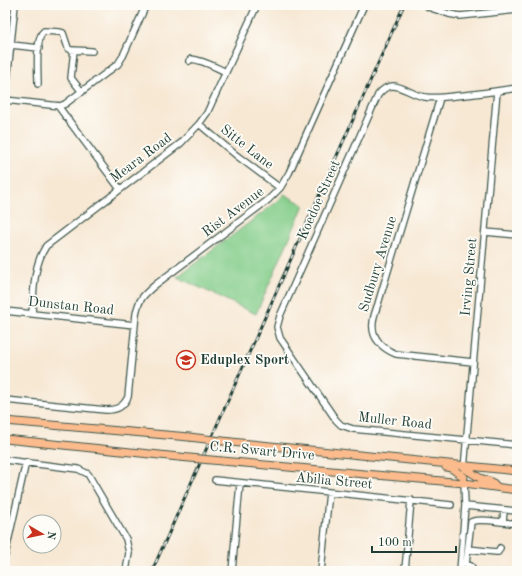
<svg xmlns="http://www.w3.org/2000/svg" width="522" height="576" viewBox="0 0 522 576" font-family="'Old Standard TT',serif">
	<rect width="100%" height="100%" fill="#fdfcf7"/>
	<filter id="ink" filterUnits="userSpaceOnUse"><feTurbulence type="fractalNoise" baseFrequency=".025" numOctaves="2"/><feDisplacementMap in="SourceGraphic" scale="8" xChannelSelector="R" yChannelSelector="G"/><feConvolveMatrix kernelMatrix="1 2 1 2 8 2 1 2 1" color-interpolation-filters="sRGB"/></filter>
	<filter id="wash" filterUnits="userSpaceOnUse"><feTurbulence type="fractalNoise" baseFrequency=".012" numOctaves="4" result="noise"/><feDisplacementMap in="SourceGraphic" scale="16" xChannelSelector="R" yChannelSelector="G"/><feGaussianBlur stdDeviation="0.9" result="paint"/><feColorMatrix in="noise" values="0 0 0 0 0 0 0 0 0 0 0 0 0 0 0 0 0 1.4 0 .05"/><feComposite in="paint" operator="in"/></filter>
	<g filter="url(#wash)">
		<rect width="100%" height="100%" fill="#f7e8d4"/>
		<path fill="#84cd8a" stroke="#52855f" d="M284,194L304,205L256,314L177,277L278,201Z"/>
	</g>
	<g filter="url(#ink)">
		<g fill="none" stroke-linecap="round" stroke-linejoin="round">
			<defs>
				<path id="minor" d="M15,5L5,100L60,106L65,104L118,64L123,56L146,5
					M428,5V7L449,14L460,16L517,10
					M11,45L39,48
					M74,50L71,78L82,92
					M189,61L191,59C203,60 215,67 226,72
					M38,84C38,72 35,37 44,31L59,32L63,33L68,48L71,50L92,51
					M517,88C500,91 482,93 465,95C451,96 438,99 425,97C406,94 393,75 378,95L280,316L277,327L280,338L336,420L341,425L353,429L517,445
					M440,98L378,304C376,310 373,317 373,323C371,338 383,349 396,354L473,362
					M58,106L120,189
					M199,124L236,155L280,188
					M485,232L517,235
					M5,311L135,325
					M32,313C34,291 33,266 46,246L181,143L199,124L207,113L257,5
					M5,400L106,410C117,410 123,407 128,397L136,314C139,298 144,295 155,285L268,200L280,188L289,173L364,5
					M5,460L78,469L88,474L126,539L129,553L126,571
					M464,469L497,91
					M215,480L451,505
					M465,506L517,511
					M503,522L504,510
					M468,549L496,552H498L500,548
					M5,555L26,462
					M463,563L471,566L474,571
					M466,564L471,522C480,517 506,524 517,523
					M232,571L240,484
					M321,571L329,492
					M405,571L411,500
					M460,571L465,506L464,480"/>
				<path id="major" d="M5,421L189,437
					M5,439L179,457
					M231,442L517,471
					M222,461L464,483L517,490
					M446,467L451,468L464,477
					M464,468L480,478L492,482L497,487"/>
			</defs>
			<use href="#minor" stroke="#3f574c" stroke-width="8"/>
			<use href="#major" stroke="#3f574c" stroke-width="9"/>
			<use href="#minor" stroke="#fff" stroke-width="5.5"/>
			<use href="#major" stroke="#fbbb8d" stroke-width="7"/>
			<defs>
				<path id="rail" d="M152,571L404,5"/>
			</defs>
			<use href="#rail" stroke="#1f3d34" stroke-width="3"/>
			<use href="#rail" stroke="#fdfcf7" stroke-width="1.5" stroke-dasharray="4.5" stroke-linecap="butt"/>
			<defs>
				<path id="major-bridge" d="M189,437L231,442
					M179,457L222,461"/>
			</defs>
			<use href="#major-bridge" stroke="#3f574c" stroke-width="9" stroke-linecap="butt"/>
			<use href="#major-bridge" stroke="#fbbb8d" stroke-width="7"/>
		</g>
	</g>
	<defs>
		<symbol id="school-ring" viewBox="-11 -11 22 22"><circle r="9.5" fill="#fdfcf7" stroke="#c8321e" stroke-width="1.5"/><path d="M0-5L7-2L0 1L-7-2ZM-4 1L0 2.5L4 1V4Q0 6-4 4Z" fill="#c8321e"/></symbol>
	</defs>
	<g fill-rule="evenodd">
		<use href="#school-ring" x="175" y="349" width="22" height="22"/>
	</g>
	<g text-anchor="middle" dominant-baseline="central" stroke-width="3.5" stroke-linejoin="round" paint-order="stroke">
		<g font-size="14" fill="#1f3d34" stroke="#fdfcf7">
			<text transform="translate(247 147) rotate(38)">Sitte Lane</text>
			<text transform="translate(141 158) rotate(-37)">Meara Road</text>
			<text transform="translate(319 200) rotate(-66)">Koedoe Street</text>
			<text transform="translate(233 212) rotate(-37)">Rist Avenue</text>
			<text transform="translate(378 264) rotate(-73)">Sudbury Avenue</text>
			<text transform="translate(469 277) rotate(-85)">Irving Street</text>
			<text transform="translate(71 306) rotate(6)">Dunstan Road</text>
			<text transform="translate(395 421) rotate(6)">Muller Road</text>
			<text transform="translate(262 451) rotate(5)">C.R. Swart Drive</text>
			<text transform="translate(334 481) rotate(5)">Abilia Street</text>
		</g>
		<g font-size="14" font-weight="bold" fill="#1f3d34" stroke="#fdfcf7" text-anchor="start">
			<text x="200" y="360">Eduplex Sport</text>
		</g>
	</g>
	<rect width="522" height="576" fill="none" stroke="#fdfcf7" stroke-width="20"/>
	<g transform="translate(42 534) rotate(99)"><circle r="19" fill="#fdfcf7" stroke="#a4b0a9"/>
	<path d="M0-3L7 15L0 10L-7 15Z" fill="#c8321e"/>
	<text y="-6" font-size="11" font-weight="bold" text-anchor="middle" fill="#1f3d34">N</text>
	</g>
	<path d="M372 546v6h84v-6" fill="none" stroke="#1f3d34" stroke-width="2"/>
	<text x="378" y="546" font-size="12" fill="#1f3d34" stroke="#fdfcf7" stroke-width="3" paint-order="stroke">100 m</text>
</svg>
